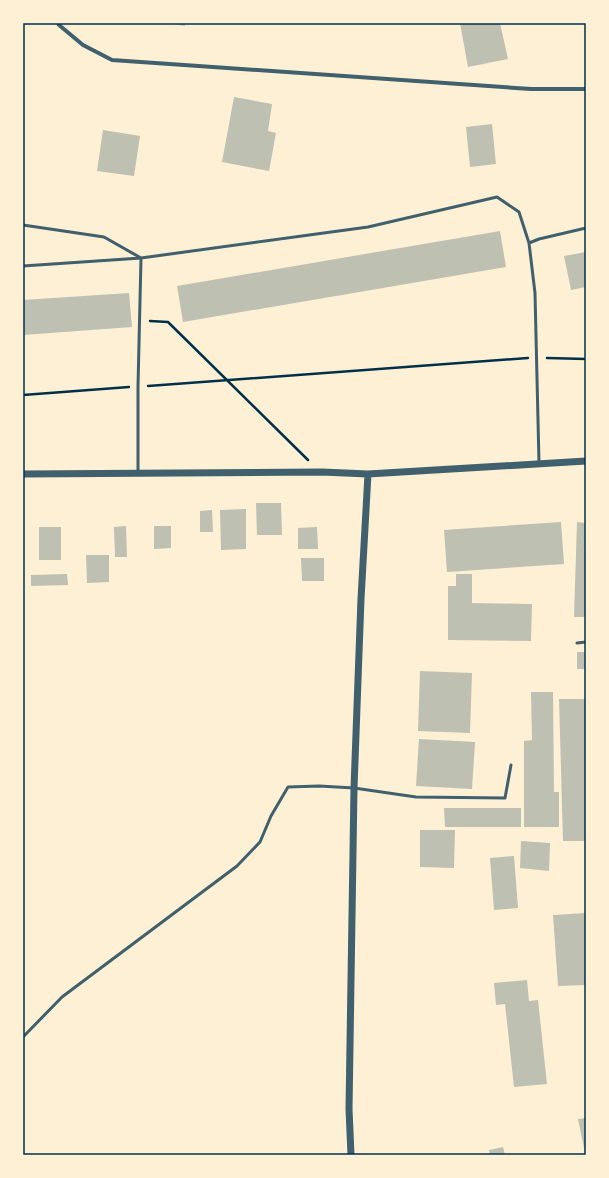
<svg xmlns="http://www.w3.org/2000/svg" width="609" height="1178" viewBox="0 0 609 1178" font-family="'Nunito Sans',sans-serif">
	<rect width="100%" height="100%" fill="#fdf0d5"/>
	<path fill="#bec0b2" d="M168,23H185V26Z
		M460,23H500L508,59L468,67Z
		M234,97L272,104L268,131L276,133L269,171L222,162Z
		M492,124L496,164L470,167L466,127Z
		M103,130L140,136L134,176L97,171Z
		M500,231L506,267L183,322L177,286Z
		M586,252V287L571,290L564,256Z
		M129,293L132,327L23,335V300Z
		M256,503H281L282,535H257Z
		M246,509V549L221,550L220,510Z
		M212,510L213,532H200V511Z
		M561,522L564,564L447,572L444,530Z
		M577,522L586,523V617H574Z
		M126,526L127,557H115L114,527Z
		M154,526H171V548L154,549Z
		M39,527H61V560H39Z
		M317,527L318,549H298V528Z
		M86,555H109V582L87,583Z
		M301,558H324V581H302Z
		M67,574L68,585L31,586V575Z
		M456,574H472V603L532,604L531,641L448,640V586H456Z
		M577,652H586V669H577Z
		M420,671L472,673L470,733L418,731Z
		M531,692H553L554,792H559V827H524V741L532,740Z
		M559,699H586V841H563Z
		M419,739L475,742L472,789L416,786Z
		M444,808H521V827H445Z
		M420,830H455L454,868L420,867Z
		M521,841L550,843L549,871L520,868Z
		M514,856L518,908L494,910L490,858Z
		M586,913V985L558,986L553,915Z
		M527,980L529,1001L538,1000L547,1084L514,1087L505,1004L496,1005L494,983Z
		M586,1118V1153H585L578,1119Z
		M503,1147L505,1155H490L489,1150Z"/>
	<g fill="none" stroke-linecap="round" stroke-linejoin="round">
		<path stroke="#003049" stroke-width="2.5" d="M150,321L168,322L308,460
			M547,358L586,359
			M148,386L528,358
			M23,395L129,387"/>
		<path stroke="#3f606c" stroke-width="3" d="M23,225L104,237L141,258L368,227L497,197L519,212L529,243L535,293L539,463
			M529,243L539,239L586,228
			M23,266L141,258L138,386V472
			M577,643L586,642
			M23,1037L62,997L237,866L260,842L271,816L288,787L319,786L354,788L416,797L505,798L511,765"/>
		<path stroke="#3f606c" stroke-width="4" d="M58,23L59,25L83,45L112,60L531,89H586"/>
		<path stroke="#3f606c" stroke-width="7" d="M23,474L322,472L368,474L586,461
			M351,1155L349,1109L354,788L361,599L368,474"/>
	</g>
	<rect width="609" height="1178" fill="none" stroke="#fdf0d5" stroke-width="48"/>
	<rect x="24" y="24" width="561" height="1130" fill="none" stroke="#003049" stroke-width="1.5"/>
</svg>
